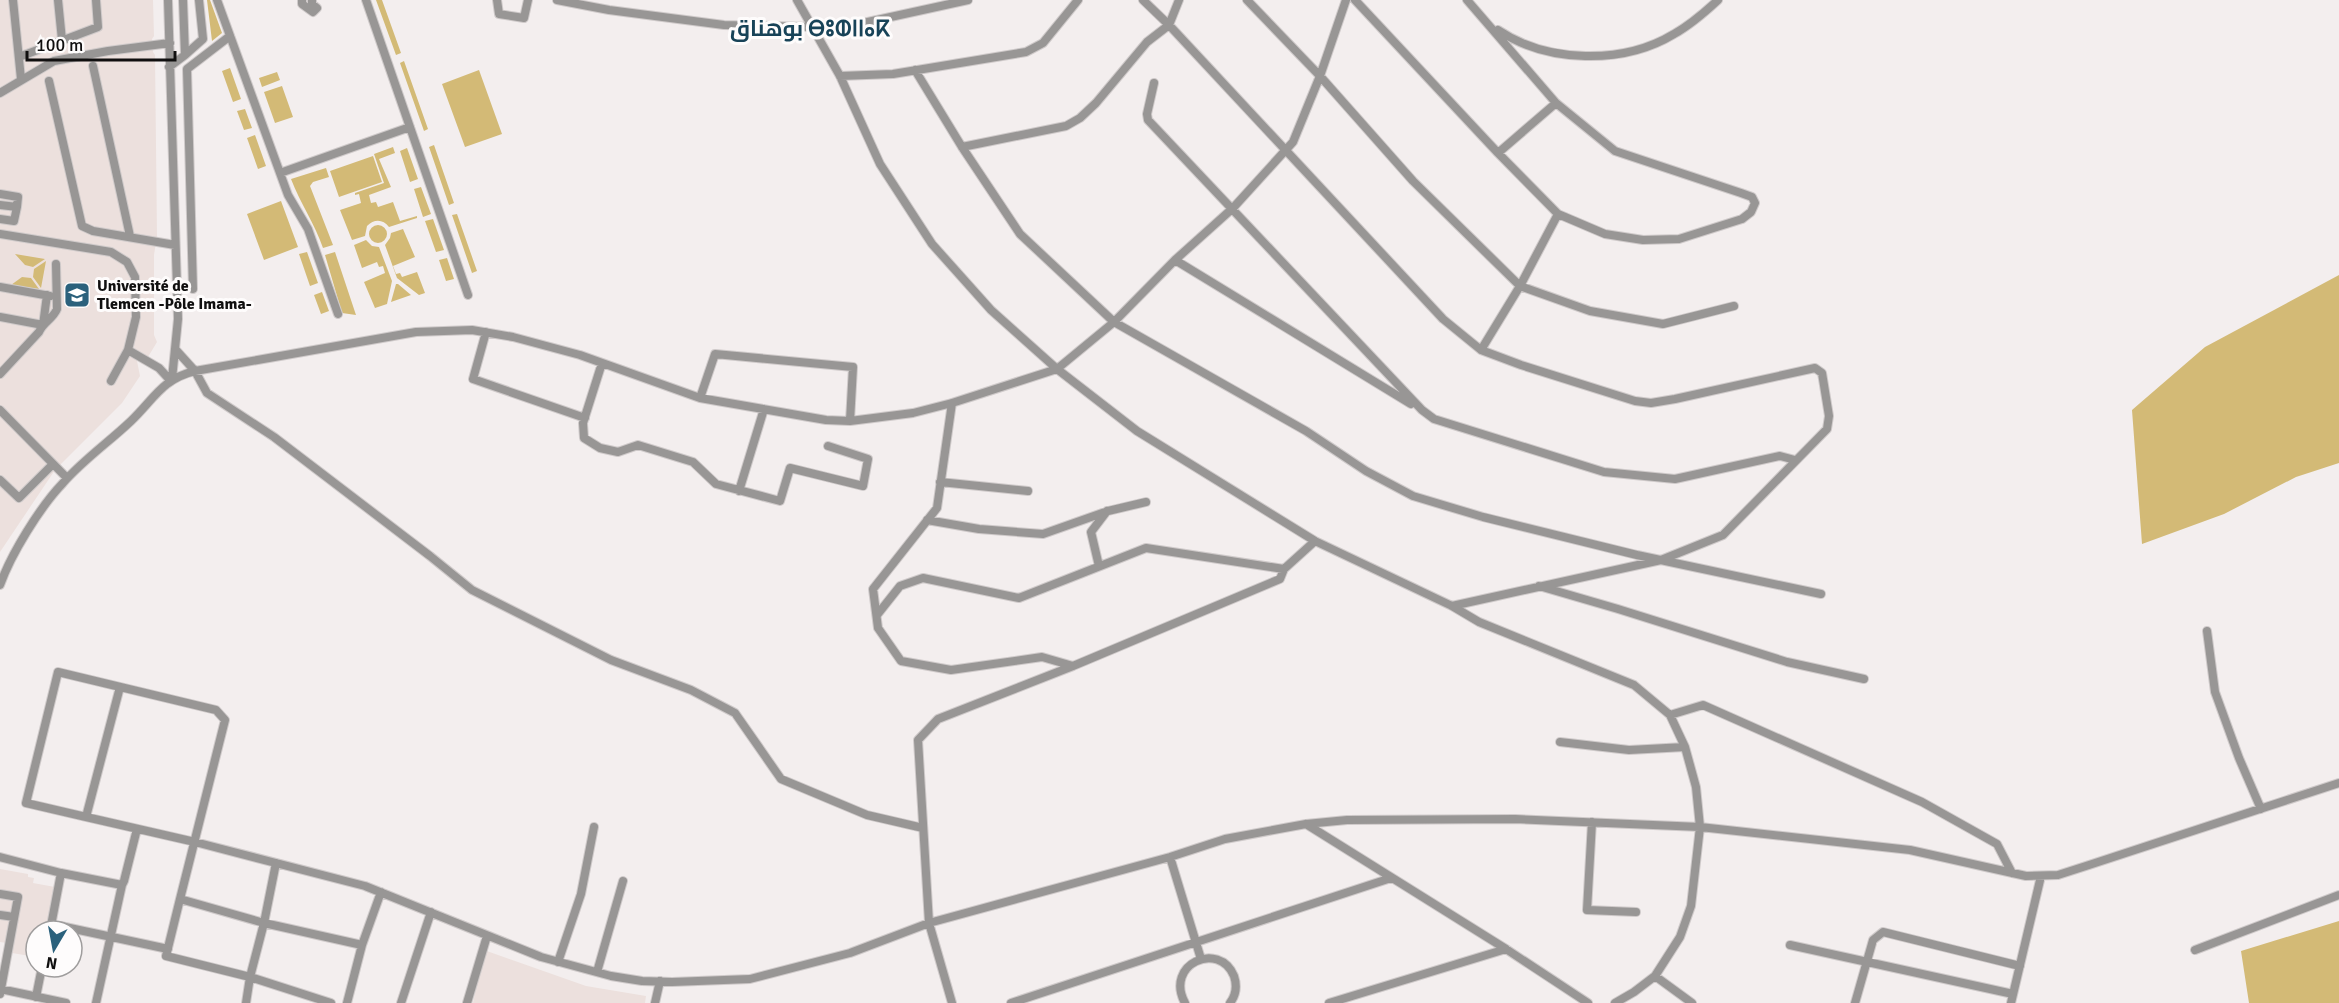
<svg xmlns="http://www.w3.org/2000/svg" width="2339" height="1003" viewBox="0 0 2339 1003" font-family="Signika,Cairo,'Noto Sans Tifinagh',sans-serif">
	<rect width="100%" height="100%" fill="#f3eeee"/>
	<path fill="#ece0dd" d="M0,0H153L154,36L152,39L153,52L155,55L157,236L154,255V335L157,342L148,357L141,353L137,361L140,376L122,403L55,470L0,552Z
		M0,869L28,874V877L34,878L33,883L55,887L47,931H36V957L6,952L7,943L0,942Z
		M484,950L586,986L646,996L645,1003H473Z"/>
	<path fill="#d3ba76" d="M207,0H210L222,33L212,41Z
		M376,0H382L401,53L396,55Z
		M404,61L428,129L424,131L400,63Z
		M230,68L241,99L233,102L222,71Z
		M479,70L502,134L465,147L442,84Z
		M277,72L280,80L262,87L259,78Z
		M282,86L293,117L275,123L264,92Z
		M245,109L252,128L244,130L237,111Z
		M255,135L266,166L258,169L247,138Z
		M434,145L454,203L449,205L429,147Z
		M393,147L395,153L379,159L391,187L369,195L371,203L376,202L378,207L393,202L400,221L417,216V218L389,227C383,219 374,219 367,226L365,236L352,240L340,210L361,203L359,194L355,195V193L384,183L374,154Z
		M407,148L418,179L410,182L400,151Z
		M373,156L382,182L339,197L330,171Z
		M326,168L329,177L313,182L310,186L333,245L323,248C315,224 300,203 291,179Z
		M421,187L431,214L423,217L414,189Z
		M281,201L298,247L264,260L247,214Z
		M457,214L477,271L472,273L452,215Z
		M433,219L444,250L436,252L425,221Z
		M369 234a9 9 0 1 1 18 0a9 9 0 1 1-18 0Z
		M403,229L415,257L393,266L396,274L400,273L402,277L417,272L425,293L419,295L397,278L385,245L390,238L391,233Z
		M366,240L372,246L379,247L392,281L387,304L375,308L364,282L385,273L383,266L379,267L377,262L362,268L354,245Z
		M307,252L318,283L310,286L299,254Z
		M335,252L356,315L342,313L325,255Z
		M15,254L45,259L33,267L25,265Z
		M447,258L454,279L446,281L439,260Z
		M46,261L41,288L33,277L34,269Z
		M2339,275V463L2296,477L2224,514L2142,544L2132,410L2205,347Z
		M22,277L31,278L39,289L11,285Z
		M396,284H398L411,295L391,302Z
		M322,292L329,311L321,314L314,295Z
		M2339,921V1003H2249L2241,951Z"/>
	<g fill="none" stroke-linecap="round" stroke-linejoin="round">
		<defs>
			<path id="minor" d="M13,0L21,79
				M58,0L62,40
				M168,0L178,319L172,379
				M183,0L185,55L203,39L199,0
				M217,0L288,195L308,229L338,314
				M302,0V4L313,12L317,8L312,4V0
				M366,0L468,295
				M497,0L499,14L524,18L528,0
				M557,0L609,10L724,25L811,27L854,25L968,0
				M1143,0L1169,25L1443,319L1481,350L1521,365L1635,401L1651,403L1675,399L1815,368L1822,373L1829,416L1827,429L1723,535L1661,560L1452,606
				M1247,0L1320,76L1413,181L1520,286L1481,350
				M1346,0L1320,76L1293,142L1233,208L1175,260L1114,322L1057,369L1137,431L1315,541L1452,606L1479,622L1634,685L1670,715L1685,747L1696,787L1700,827L1691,906L1680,937L1655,976L1634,992L1615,1003
				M1355,0L1498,153L1558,214L1520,286L1590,311L1663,324L1734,306
				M1467,0L1556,103L1615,151L1741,193L1752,197L1755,203L1751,212L1742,219L1679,239L1643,240L1605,234L1558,214
				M1498,30C1547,63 1623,65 1674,34C1690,25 1704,13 1718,0
				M19,57L98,27L96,0
				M93,66L130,236
				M169,67L185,55
				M915,70L962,147L1020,234L1114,322L1306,431L1366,471L1413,496L1483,517L1637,555L1821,594
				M840,76L893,74L1026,52L1043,43L1078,0
				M49,81L82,226L93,231L175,245
				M1154,83L1147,114L1148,120L1422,410L1434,419L1604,472L1675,479L1780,456L1795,460
				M0,93L54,61L108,51L170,43
				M962,147L1066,126L1080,118L1096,103L1147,42L1169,25L1179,0
				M1498,153L1556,103
				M280,173L410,127
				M0,194L18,197L17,207
				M0,205L17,207L14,221L0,219
				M0,234L111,252L127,262L135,277L136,317L128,350
				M1175,260L1411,404
				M0,287L50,296
				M193,289L187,69L230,36
				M0,317L43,325L47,295
				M486,332L473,379L585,418
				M176,350L195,371L207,393L274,437L430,556L472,590L611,660L691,690L735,713L781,779L867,815L923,828
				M602,363L583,423L584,438L600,448L618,452L638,445L693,462L716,484L780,501L790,468L863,486L868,459L828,446
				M0,374L39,332C43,322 53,319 57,309L56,264
				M111,381L128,350L159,368L170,380
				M700,398L715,354L853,367L850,421
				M952,403L937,508L873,589L878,628L901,661L951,670L1042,657L1073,666L1280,579L1284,569L1315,541
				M0,410L67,478
				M0,480L19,498L53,464
				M940,482L1028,491
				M739,491L764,409
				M927,520L979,529L1043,534L1108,511L1146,502
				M1099,566L1091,532L1107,511
				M0,585C11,554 40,507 63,483C83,460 109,442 131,421C154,399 162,379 195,371L416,332L472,330L513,337L580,355L700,398L826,420L850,421L913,413L952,403L1057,369L991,310L932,244L880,164L840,76L797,0
				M1539,586L1618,609L1787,662L1864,679
				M877,615L900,586L923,578L1019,598L1146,548L1284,569
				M2207,631L2215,692L2239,758L2261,809
				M120,687L86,817L26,803L58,672L216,710L225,720L180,899L264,923L250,977L331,1003
				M1670,715L1703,705L1922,802L1997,844L2012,873
				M1560,742L1629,750L1685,747
				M86,817L195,842L365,886L541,957L611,976L642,981L672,982L750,979L850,953L929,923L1170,857L1225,839L1306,824L1347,820L1515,819L1700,827L1910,850L2026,876L2058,875L2089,865L2339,783
				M1592,822L1587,910L1636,912
				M1306,824L1506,949L1588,1003
				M0,857L61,873L122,885
				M1170,857L1201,959
				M276,863L264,923L362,945
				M0,894L18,897L0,994
				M180,899L166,956L250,977L246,1003
				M0,915L14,917
				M51,924L168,949
				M50,931L61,873
				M1790,945L2013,994
				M2195,950L2339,895
				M558,962L581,894L594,827
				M597,972L623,881
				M1655,976L1692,1003
				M0,989L66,1003
				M36,997L42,967
				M96,1003L122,885L124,881L137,829
				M347,1003L362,945L381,892
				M401,1003L431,912
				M467,1003L487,936
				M655,1003L660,981
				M952,1003L929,923L918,740L938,719L1073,666
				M1011,1003L1391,878
				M1185,1003C1164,964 1219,940 1234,976C1237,985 1236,995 1230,1003
				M1329,1003L1506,949
				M1855,1003L1873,940L1883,932L2020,966
				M2011,1003L2041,876"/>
		</defs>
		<use href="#minor" stroke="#cfcaca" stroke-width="10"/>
		<use href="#minor" stroke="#989695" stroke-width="8"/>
	</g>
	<defs>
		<symbol id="university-square" viewBox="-11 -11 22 22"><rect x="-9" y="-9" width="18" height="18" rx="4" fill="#2b617c" stroke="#fefcfc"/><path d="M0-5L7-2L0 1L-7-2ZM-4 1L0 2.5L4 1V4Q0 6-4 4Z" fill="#fff"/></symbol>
	</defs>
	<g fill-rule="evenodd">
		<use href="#university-square" x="62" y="280" width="30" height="30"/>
	</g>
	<g text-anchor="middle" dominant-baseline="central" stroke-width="6" stroke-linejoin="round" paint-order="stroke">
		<g font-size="16" font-weight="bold" fill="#100f0f" stroke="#fefcfc" text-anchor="start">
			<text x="97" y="286">Université de<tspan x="97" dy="18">Tlemcen -Pôle Imama-</tspan></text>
		</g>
		<g font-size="22" font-weight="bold" fill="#184358" stroke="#fefcfc">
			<text x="810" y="28">بوهناق ⴱⵓⵀⵏⵏⴰⴽ</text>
		</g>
	</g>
	<g transform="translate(54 949) rotate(190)"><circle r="28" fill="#fefcfc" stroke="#9f9d9d" stroke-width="1.5"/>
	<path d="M0-4.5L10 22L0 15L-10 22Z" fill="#2b617c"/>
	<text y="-9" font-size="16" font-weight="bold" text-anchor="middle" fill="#100f0f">N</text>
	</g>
	<path d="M27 51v9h148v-9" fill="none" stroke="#100f0f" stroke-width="3"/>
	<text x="36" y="51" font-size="18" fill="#100f0f" stroke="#fefcfc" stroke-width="4.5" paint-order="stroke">100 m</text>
</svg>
